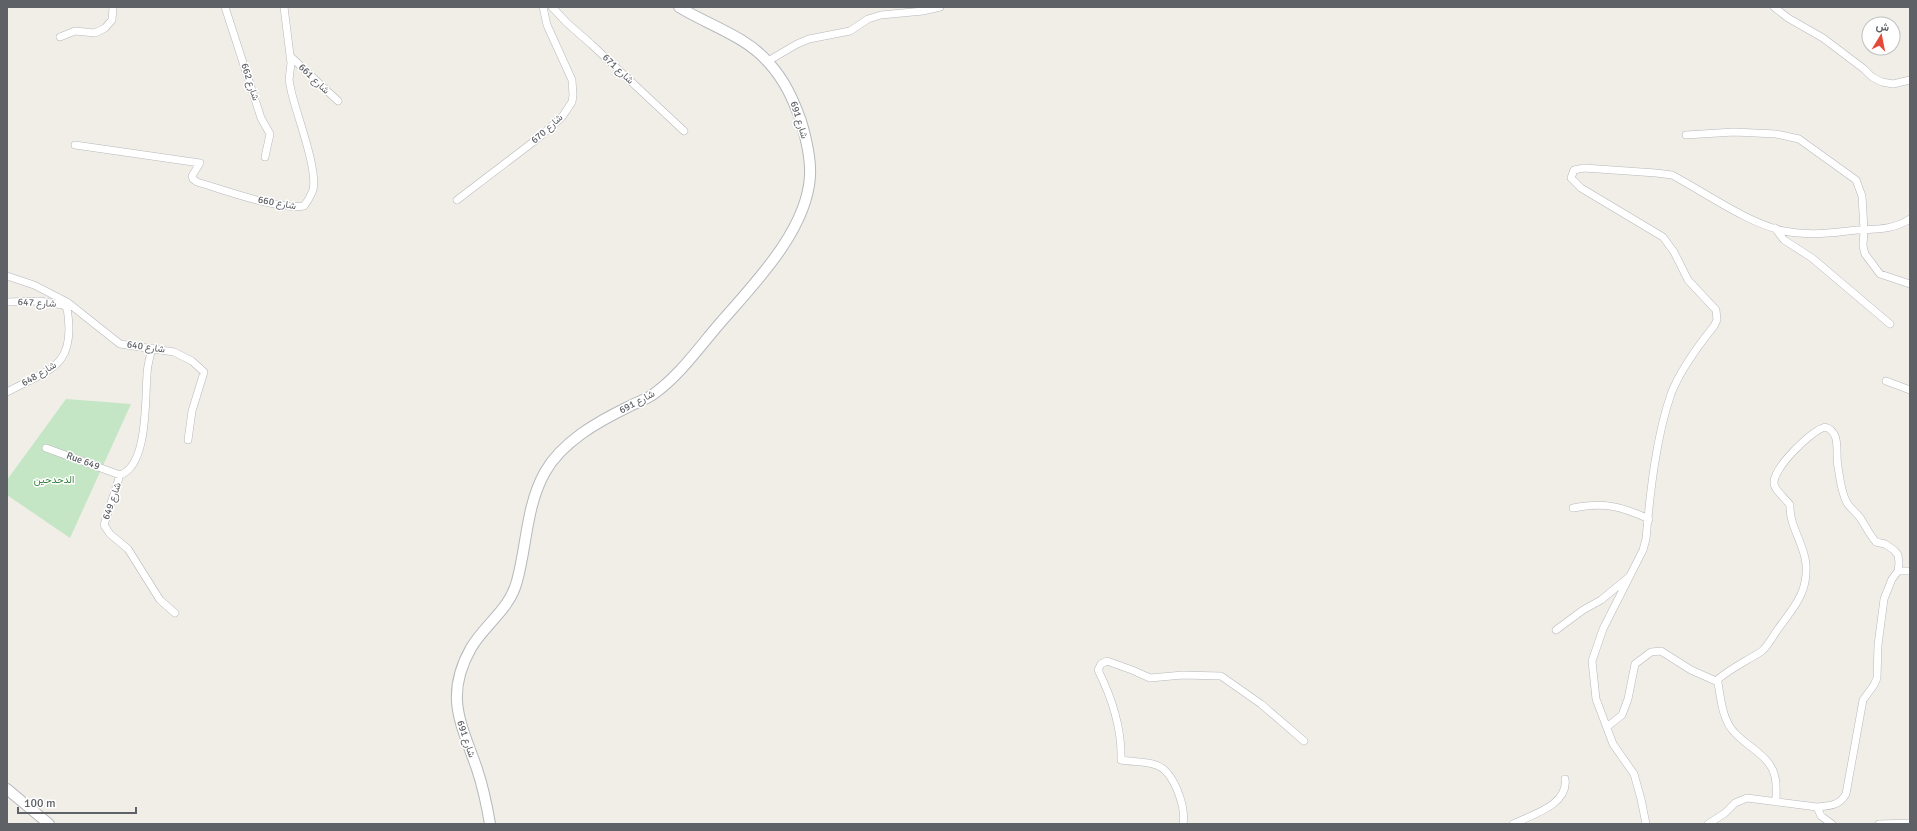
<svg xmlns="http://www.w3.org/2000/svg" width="1917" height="831" viewBox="0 0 1917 831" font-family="Signika,Vazirmatn,sans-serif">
	<rect width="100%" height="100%" fill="#f0eee7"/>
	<path fill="#c4e6c5" d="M66,399L131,404L70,538L7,495V480Z"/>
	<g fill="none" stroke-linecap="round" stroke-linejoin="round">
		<defs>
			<path id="minor" d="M225,7L261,118L270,134L265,157
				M552,7L567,23L591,44L684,131
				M1774,7L1788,18L1823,38L1864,69L1872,77L1882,82L1893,84L1910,80
				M60,37L75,31L95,33L105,28L112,20L113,7
				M290,56L338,101
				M768,61L797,44L809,39L850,31L868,19L881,15L923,11L940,7
				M1686,135L1734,132L1776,134L1799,139L1856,180L1862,196L1864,230L1863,246L1865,254L1880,274L1910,284
				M75,145L200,163L192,176L193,179L197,182C224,190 278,210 304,206C308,201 311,195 313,190C318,168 296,114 291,90L289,80L291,63L284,7
				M457,200L537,139L562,117L572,102L573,95L572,80L547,25L543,7
				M1775,228L1784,240L1812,258L1890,324
				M7,276L34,285L67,302L120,344L174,352L192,361L204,372L192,411L188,440
				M7,302L39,301L63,305L66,302
				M152,348C150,357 147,366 147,375C145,400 148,466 120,475L104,525L110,534L128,549L160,600L175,613
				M1886,381L1910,390
				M7,392C50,369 77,367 67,308L63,305
				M46,448L120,475
				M1573,508C1604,502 1620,506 1649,519
				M1898,571H1910
				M1556,630L1583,610L1601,600L1629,577
				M1716,681L1718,683C1721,699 1722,719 1734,732C1747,747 1771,756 1775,777C1777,785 1776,794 1776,802
				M1607,727L1622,715L1628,699L1635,664L1651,652L1661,651L1691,670L1716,681C1729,669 1747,661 1762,651C1768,646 1773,636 1778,629C1794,607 1808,593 1806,564C1804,543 1789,526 1790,505C1786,499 1774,490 1774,483C1773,468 1811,431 1825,427C1842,432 1835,453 1838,467C1840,479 1841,492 1847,503C1851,509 1857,513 1861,519C1866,527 1870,535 1876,542L1885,544L1894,550L1898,555L1899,563L1898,571L1892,579L1884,599L1878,645L1877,678L1874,685L1863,700L1846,794C1839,806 1829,806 1817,807
				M1183,824C1186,807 1174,771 1156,765C1146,761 1132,762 1121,760C1122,729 1112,698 1098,670L1101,664L1107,661L1132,670L1150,678L1183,675L1221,676L1261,704L1304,741
				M1513,824C1531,815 1569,805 1565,779
				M1646,824L1641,799L1634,774L1613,744L1596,699L1592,661L1603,629L1643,550L1646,539C1650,493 1656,437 1671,394C1680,370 1698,346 1714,326L1717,320L1716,310L1688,280L1674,252L1663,237L1581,188L1571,178L1574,170L1584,168L1656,173L1672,175C1706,193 1747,223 1784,231C1809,236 1833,233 1857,230C1877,229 1893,230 1910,219
				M1708,824L1725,813L1735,803L1747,798L1817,807L1821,816L1832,824
				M1879,824L1910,823"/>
			<path id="secondary" d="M7,789L49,824
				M490,824C487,806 483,787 477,769C461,723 444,696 471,648C485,624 510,609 517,581C527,545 526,506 545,472C562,442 597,422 628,407C637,402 648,399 655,393C681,374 700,346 721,322C755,283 807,230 810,176C811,158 806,138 801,121C793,99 785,81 769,63C746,36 708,25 679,7"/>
		</defs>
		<use href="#minor" stroke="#b7b8bd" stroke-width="8"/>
		<use href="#secondary" stroke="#b5b8bd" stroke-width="12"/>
		<use href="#minor" stroke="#fff" stroke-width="7"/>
		<use href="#secondary" stroke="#fff" stroke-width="10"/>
	</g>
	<g text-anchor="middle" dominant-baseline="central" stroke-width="3" stroke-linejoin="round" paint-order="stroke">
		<g font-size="10" fill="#5e6166" stroke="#fff">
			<text transform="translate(618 69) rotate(43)">شارع 671</text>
			<text transform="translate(314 79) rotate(44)">شارع 661</text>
			<text transform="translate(250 82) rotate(72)">شارع 662</text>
			<text transform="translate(799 120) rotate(73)">شارع 691</text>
			<text transform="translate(547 129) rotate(-42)">شارع 670</text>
			<text transform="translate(277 203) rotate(10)">شارع 660</text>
			<text transform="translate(37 303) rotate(3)">شارع 647</text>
			<text transform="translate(146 347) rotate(8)">شارع 640</text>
			<text transform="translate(39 374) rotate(-31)">شارع 648</text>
			<text transform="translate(637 402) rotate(-28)">شارع 691</text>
			<text transform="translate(83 461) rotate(20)">Rue 649</text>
			<text transform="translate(112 501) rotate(-71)">شارع 649</text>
			<text transform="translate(466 739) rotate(71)">شارع 691</text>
		</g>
		<g font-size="10" fill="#38833e" stroke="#fff">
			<text x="54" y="480">الدحدحين</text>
		</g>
	</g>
	<rect width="1917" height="831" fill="none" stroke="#5e6166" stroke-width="16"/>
	<g transform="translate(1881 36) rotate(10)"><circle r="19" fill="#ffffff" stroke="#bfc0c2"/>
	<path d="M0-3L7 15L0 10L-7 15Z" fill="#e44a39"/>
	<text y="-6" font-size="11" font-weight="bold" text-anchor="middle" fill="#5e6166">ش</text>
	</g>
	<path d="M18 807v6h118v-6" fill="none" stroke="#5e6166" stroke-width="2"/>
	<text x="24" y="807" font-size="12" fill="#5e6166" stroke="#ffffff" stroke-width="3" paint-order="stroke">100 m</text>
</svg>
